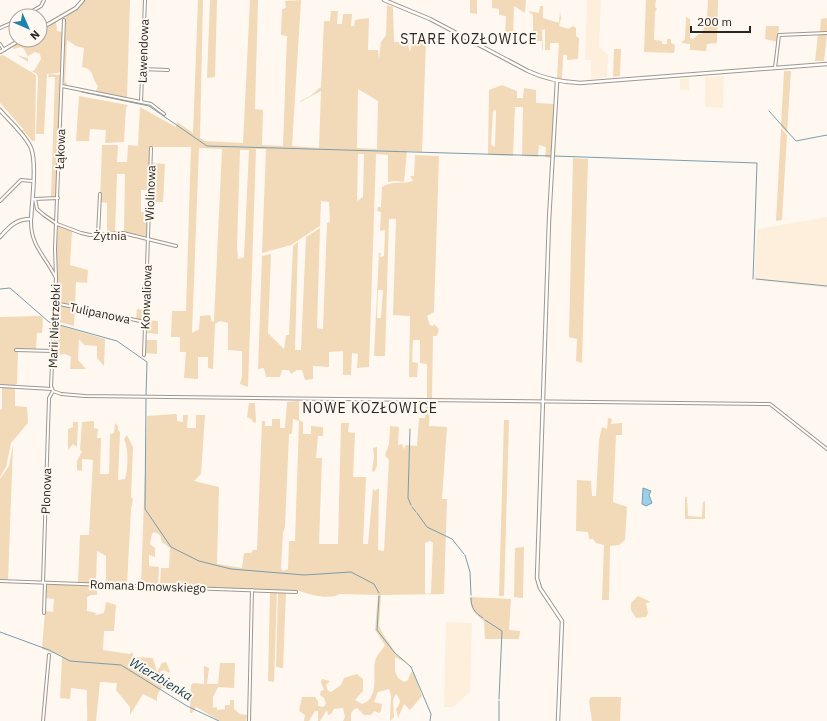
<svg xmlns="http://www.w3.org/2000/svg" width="827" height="721" viewBox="0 0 827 721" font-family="'IBM Plex Sans',sans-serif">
	<rect width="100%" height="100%" fill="#fef8f1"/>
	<path fill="#fdefdc" d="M587,0H601L599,47L608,55L607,77L591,79V60H585Z
		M724,76L723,108L705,107V77Z
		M689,78V90H680V79Z
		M827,217V288L754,280L757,229Z
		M446,622L472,623L470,692L453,707H444Z"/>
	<path fill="#f2d9b7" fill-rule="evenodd" d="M85,0H130L127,98L96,91L98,86C91,78 95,69 82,67L84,48L76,46L67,40L65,82L67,83L66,86L64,85L65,20L67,14L77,8Z
		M198,0H203L200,138L205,141L243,143L250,0H258L255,109L263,110L262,145L283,146L287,36L281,35L282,9L286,8L285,1L301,0L292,146L319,148L321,91L300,102V101L310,96L321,87L324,21H330L331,11H338L337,24H342L343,14H352L351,26H354L355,20L369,18L368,50H378L379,59L381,42L386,35L387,5L393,7L394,42H407L410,52L413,41H426L422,152L407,151L404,182L395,181L388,182V155L376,154L369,367L357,368L358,354L352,353L351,375H343V351L329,352V367L313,366V379L305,380L302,370H297L291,374L289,370H282L280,377H266L264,368L258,369L262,256L271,254L268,333L284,349L286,335H289L293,246L298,242L295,350H301L306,237L320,228L317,328L323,329L327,223L330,222L329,202L321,201L320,226L291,245L262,253L266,149H256L248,387L240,384L242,377V351L228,350V323L220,321L215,324L213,369L208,368V357H198V379L184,378L186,352H180V337H171L172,311H186L191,147H151L149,190H141V212L148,213L146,236L124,232L125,174H117L115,232L107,233V203L100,202L102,145H118L117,162H127L128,145L138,146L140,107L176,127L177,122L193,133ZM358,89L378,101L377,149L357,148ZM199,148L222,149L214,321L212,322L210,315L200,316L199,329L192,333ZM240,150H249L244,257L238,259L237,246ZM358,154H364L363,197L357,201Z
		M210,0H217L215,77L207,78Z
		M470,0H477V14L470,13Z
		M492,0H526L525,13L514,6L513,36L505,35L506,16L499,15V9L492,8Z
		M646,0H656L655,7L657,9L655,12L654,40L662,41V44H667V39H671V43L675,45L674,53L644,52Z
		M708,0H718L717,43L707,44L706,51L690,50V44L681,43L685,39L686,17L690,19V38L693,39L699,34H702L707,18Z
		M540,6H543V18L559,23L560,11L561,18L559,26L568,29L573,26L576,28V36L579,38L578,59L567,60V55H563L562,79L557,78L559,43H550V50H545V29L542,30L543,50L542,49V41H533V15L528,11L539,13Z
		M827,18V32H820L821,19Z
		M56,21L57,31L63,32L62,70L58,73L47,74L44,134H36L38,78L37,74L30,70L34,71L41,59L40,54L35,52L28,56V62L17,55L27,58L28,57L24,49L21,47L14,49L13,46L22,40H40V30L49,27Z
		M766,26H779L778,42L765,39Z
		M818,34H827L824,61H815Z
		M614,49H621L620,76L613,77Z
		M3,55L36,75L35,141H32L24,131L21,133V130H24L0,103V56Z
		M784,71H791L787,133L781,126Z
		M49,74L61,75L62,76L58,195L51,197L55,77H48Z
		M502,85L517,91V98H523L524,88L536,90V103L555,104L551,158L545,157L546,147L539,145L538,157L522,156L523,107H515L513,156L488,155L489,90ZM496,110L495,146L494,147L491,144L493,111Z
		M79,96L128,105L126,108L124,142L105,143L106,130L90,129L89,141H76Z
		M781,128L787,135L782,220L776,221Z
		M415,155L439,156L434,312L427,316L430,325L433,326L434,324L439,329L437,336H433L432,398H427V364L420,363V340H413L412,362L418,363L417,377H409L410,316L393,315L396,219H389L385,356H374L379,253H381L380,257L384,256L385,230L380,231L381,212L377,211L378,207H381L382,187C392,180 402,185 413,181L410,176H414ZM378,290H383L381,318H377Z
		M573,158L588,159L582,363L576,361L577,339L569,337Z
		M151,163L165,164L163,202H150Z
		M58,226L72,231L70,265L88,270L87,283L76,282L74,326L55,321L57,270L56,257Z
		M137,309L145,310L144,321L136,320Z
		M41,316L43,319L42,333H37L36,349H19L18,351L17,384L15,385V406L27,407L28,423L11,443L6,467L0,477V410L2,409V385L0,384V317Z
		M147,320L158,321V334L146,333Z
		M58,325L105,339L104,366L97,358V346L84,345L79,339L78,360L86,369H70L71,357L65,354L54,355L55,328Z
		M146,340H157V354L145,353Z
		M299,401V420L303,422V434H311V426L323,427V436H318L316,458H322L319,544H338L341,423H349L348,432L355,433L353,477H366L363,544H368L373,489L376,491L377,489H379L378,550L384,551L389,460L385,455L389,444L390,426L399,427L398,445L402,444L404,449L406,445L417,446L419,418H425L426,403H430L429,426L447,427L442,499H447L444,594L381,595L379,626L383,634L397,655L410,665L395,657V671L398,678L404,682L408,680L411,672L414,673L422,696L410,710L404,704L398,718L396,709C401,703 401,700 396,694L393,700L394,717L390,721L391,695L389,689L378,692L374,702L382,704L381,711L379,713L374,711L371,715H364L357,708C350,711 351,714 351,721H343L345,717L343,708L334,709L331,714L328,715L327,710L320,721H318V711H315L309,721H304L305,715L299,711L302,697H315L318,701V706L323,707L326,704L324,698L320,695L321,691L324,690L321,682L322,679L330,681L326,685L328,691L331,692L341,685L344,678L357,674L363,679V691L355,700L362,704C379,699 373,675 375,661C376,656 382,650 385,645L375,630L378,595L340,594C329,600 311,595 300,591L166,586L160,585L161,568H169L170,548L162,542L160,535L154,532L152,534L150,544L155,548V557L149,555V566L159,567L158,585L141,584L147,416L176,414L177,415V421L183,422V415H188L187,428H196V415H205L201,474L194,481L219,487L217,564L242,568L244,553H251L253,550H257L262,421H265V426H272V419H280V428H285L287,402ZM293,419L299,421L295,541H289L288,569L283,571L281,568L283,533L285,527L289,434H292ZM430,541L433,543L431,593L427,594L425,593V543Z
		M249,403H255L256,422L254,423L251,419L247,417Z
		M608,418L612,419L611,424L622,423V435H616L613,502L627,507L625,540L619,545L610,546L609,600H602L604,545L596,543L593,539H589L588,532L576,531L577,480L591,481L592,496H596L599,440L602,427L607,429Z
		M504,420H509L504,596H499Z
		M94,421V428L98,429L97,438H101L100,474H109L110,434L114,433L115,423L118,426V430L120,432L118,480L125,479C128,469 129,450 124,439L127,435L133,447L131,497L133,499L131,509L127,584H106V556L97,551L96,584L78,583L80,535H89L93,460L82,459V471L77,470V461L82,451L80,450L82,422Z
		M73,422H78L77,447L73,444L68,450V429L73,427Z
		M13,445L8,581L0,580V479L9,466Z
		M377,447V466L374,472L372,471L374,457L373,448Z
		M685,497H687L688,516L702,517L703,502L705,501V519H685Z
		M524,547L523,598L514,597L515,548Z
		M46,584L97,585V595H91L87,597V611L96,613L95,615L104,613L106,602L116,605L114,631H104L103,650L130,654L132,652L134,657L153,658L157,672L162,663L166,662L170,671L169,673L164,670L161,671L159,675L161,683L175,691L172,694L169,690L161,688L157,696V701L143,694L130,715V707L116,690L117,683L100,682L96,721H87C88,710 86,701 87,690L71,688L70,699L60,698L62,656L42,649L45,611L53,612L54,599L45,598Z
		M270,591L277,592L274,682L268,681Z
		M278,592H286L283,668L276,667Z
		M638,596L651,602L646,603L648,613L646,617L636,618L631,610V603Z
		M470,597L511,599L509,630L520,631L519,639H485L484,621C475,614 470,609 470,597Z
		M220,663H235L234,688L218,687L213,697V708L217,707V710L225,709V705H230V700H234V709L240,714L247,715L246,721H220L196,707L192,713H190L191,685L193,683L204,684V666L209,668L207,684H218Z
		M591,697H621L620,721H592L589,701Z"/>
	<path fill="#9ccfea" stroke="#7a9dae" d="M643,488L651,491L649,495L652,503L646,506L642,504Z"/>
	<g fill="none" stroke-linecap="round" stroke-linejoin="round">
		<path stroke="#7a9dae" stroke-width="1" d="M82,92L149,106L207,146L551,156
			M769,111L796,141L827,135
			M554,156L757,163L753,279
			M756,279L827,286
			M0,289L10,288L49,322L53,323
			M56,324L117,341L147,362L146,396
			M146,399L145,509L171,547L199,561L231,569L304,575L351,572L374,584L379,593
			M410,429L408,498L411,505
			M412,507L416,512
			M417,513L427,527L452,539L464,554
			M465,555L470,572L471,595
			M379,596L377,630L394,652L411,667L431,714L430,721
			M471,598C471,608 475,613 483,618
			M485,620L502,631L499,699
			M0,632L49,650L70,661L121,665L187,706L219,721
			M499,721V701"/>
		<defs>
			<path id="minor" d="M24,16L41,6L44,0
				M0,28L16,21
				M0,44L4,50
				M775,68L779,35L827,33
				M142,69L168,70
				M62,86L141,102L151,104L164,114
				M141,102L145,0
				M34,199L58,198
				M35,199L37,209L44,215L57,224L81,233L90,235L123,233L176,246
				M0,201L21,180L32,181
				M31,219C30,246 45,255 56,278L51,386L53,391
				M98,235L100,194
				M56,278L55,249L64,20
				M55,303L145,322
				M16,350L53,351
				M144,355L151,148
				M0,386L52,389
				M53,391L61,394L85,396L770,404L827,449
				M0,581L296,592
				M43,583L49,398L53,391
				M44,613L45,583
				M43,721L49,655
				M249,721L252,590"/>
			<path id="tertiary" d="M384,0L430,19L528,71C545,79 561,82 580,83L827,64
				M40,29L76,8L83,0
				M0,52L20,40
				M557,81L549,220L537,578L540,588L562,621L558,721
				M0,110C10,122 25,134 31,148C37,163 32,202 31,219C16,219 10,226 0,237"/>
		</defs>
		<use href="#minor" stroke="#a0978c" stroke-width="4"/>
		<use href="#tertiary" stroke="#a0978c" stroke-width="4.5"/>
		<use href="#minor" stroke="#fff" stroke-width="2"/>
		<use href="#tertiary" stroke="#fff" stroke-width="2.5"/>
	</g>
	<g text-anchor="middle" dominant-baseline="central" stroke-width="4" stroke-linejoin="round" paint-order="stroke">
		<g font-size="12" fill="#2a2722" stroke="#fef8f1">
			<text transform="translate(143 51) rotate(-88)">Lawendowa</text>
			<text transform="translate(60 149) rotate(-88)">Łąkowa</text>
			<text transform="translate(150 193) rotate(-88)">Wiolinowa</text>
			<text x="110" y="235">Żytnia</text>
			<text transform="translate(146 297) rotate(-88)">Konwaliowa</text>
			<text transform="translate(100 313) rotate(12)">Tulipanowa</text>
			<text transform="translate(54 326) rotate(-88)">Marii Nietrzebki</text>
			<text transform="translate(46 491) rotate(-88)">Plonowa</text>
			<text transform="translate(148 586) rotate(2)">Romana Dmowskiego</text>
		</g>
		<g font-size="13" font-style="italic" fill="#0c384b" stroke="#fef8f1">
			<text transform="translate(161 679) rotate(31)">Wierzbienka</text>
		</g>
		<g font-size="14" letter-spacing="1" fill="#2a2722" stroke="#fef8f1">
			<text x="469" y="39">STARE KOZŁOWICE</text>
			<text x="370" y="408">NOWE KOZŁOWICE</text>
		</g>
	</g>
	<g transform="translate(28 28) rotate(135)"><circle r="19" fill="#fef8f1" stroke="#a9a49e"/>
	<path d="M0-3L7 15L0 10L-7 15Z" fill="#1d82ac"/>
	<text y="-6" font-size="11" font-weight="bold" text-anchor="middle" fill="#2a2722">N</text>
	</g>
	<path d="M691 26v6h59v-6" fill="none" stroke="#2a2722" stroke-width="2"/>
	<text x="697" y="26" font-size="12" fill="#2a2722" stroke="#fef8f1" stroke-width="3" paint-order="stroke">200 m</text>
</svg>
